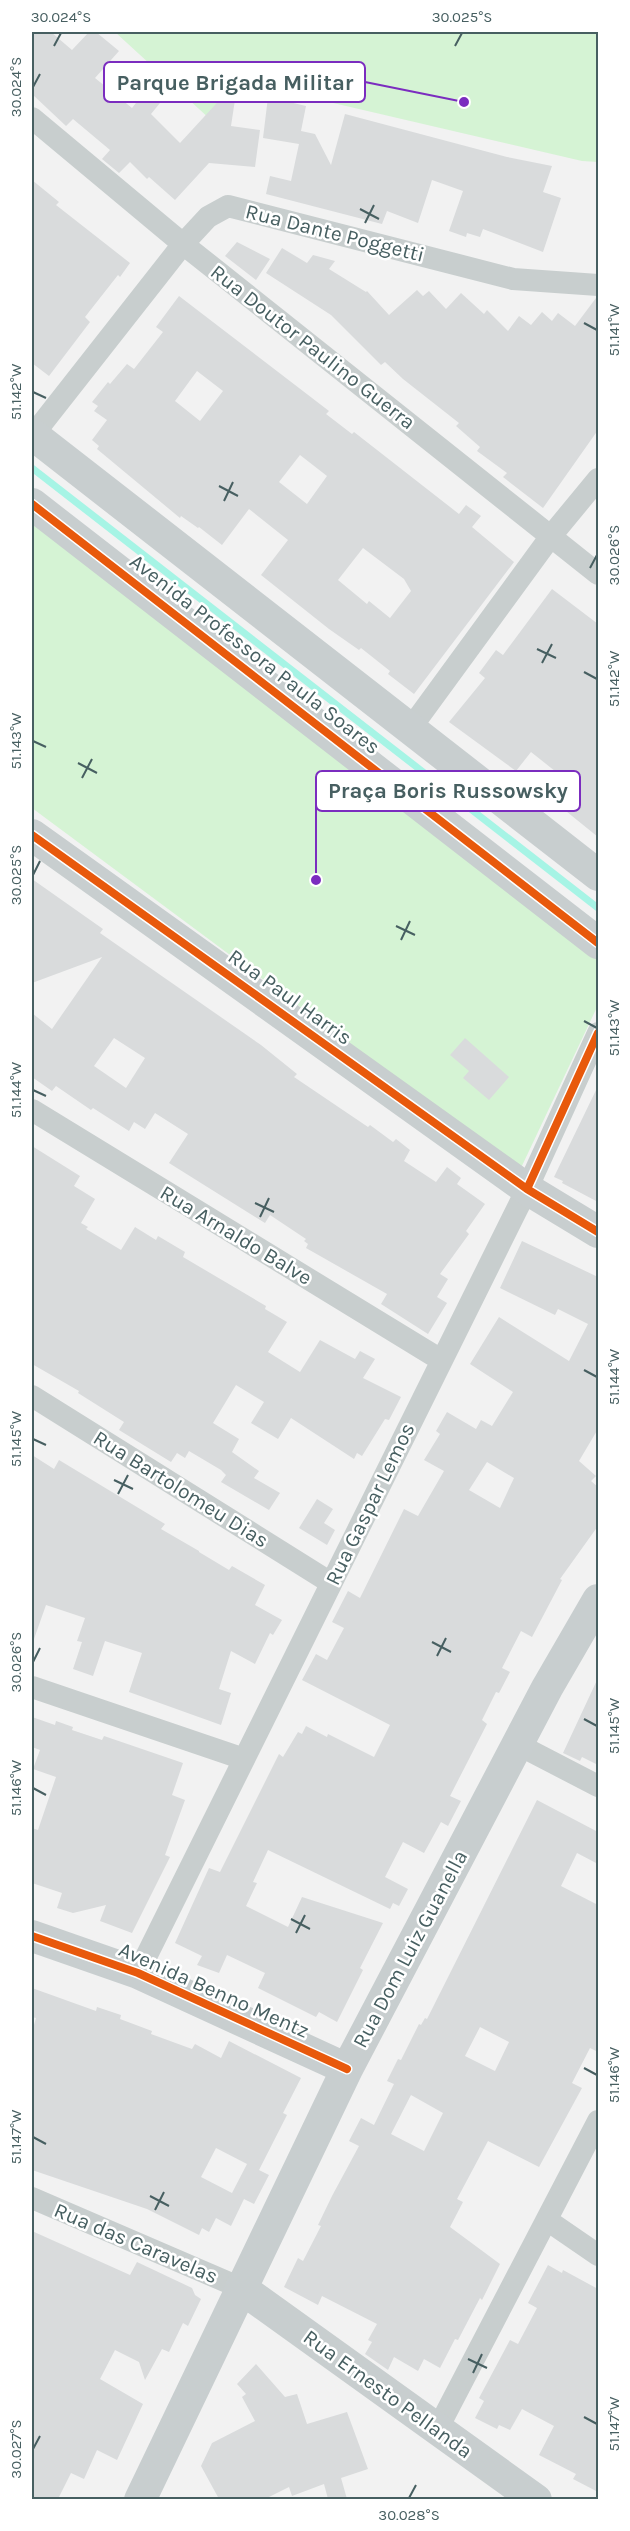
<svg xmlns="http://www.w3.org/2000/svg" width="630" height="2531" viewBox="0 0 630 2531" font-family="Karla,sans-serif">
	<rect width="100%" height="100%" fill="#f2f2f2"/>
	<path fill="#d5f3d4" d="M115,32H598V162L582,161L256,85L211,120Z
		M32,521L598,951V1005L520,1170L32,808Z"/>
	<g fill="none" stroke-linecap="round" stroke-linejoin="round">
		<path stroke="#a6f4e5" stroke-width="7" d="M32,468L598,908"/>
	</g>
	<path fill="#d9dbdc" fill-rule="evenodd" d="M32,32H51L72,50L89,32H96L119,51L95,78L132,108L154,80L169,92L151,114L180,143L238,80L231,126L260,130L255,167L209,163L175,200L149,177L147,179L130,162L119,173L102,159L110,150L73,119L66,126L32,94Z
		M268,97L306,106L301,131L315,134L331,165L345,114L507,157L552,166L543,192L561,198L543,252L483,229L480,237L467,233L466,237L449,231L463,191L432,180L418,223L387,211L382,224L266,194L270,176L291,181L299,144L263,138Z
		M32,180L59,202L56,205L130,263L120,277L118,275L85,317L90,322L49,376L32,363Z
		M237,242L270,259L256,280L225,256Z
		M282,248L307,263L313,255L335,261L329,269L366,292L367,291L389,315L417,290L423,296L429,291L446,309L461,293L484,314L487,310L508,331L519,316L531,325L542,312L552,321L558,313L575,326L596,298H598V430L543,508L503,477L507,473L477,451L480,447L456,426L459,423L403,379L385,362L381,365L331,315L266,273Z
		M179,296L329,411L326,414L352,434L354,432L459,514L466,505L481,516L472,527L514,562L414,694L388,674L390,671L361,648L359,650L329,629L261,575L288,540L249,509L222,545L199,527L198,528L181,516L180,518L97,449L99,446L92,440L107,420L94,411L98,406L92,402L108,382L110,384L127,364L134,369L163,332L156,327ZM197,371L223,391L200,421L175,401ZM300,455L327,476L307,504L279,482ZM363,548L404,579L411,591L390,618L369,601L367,604L338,580Z
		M552,589L598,624V837L556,803L558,801L552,795L565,779L531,752L516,771L449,722L485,678L479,673L496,650L503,655Z
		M32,879L103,929L100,933L261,1045L297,1074L294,1077L368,1127L370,1125L393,1142L396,1139L410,1150L404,1161L436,1182L447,1167L461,1178L457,1184L485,1204L466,1231L469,1234L440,1274L448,1279L437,1297L447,1303L428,1334L381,1304L387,1294L306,1248L308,1244L304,1241L306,1239L270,1215L265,1223L169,1163L188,1134L155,1113L145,1129L134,1122L129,1131L93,1108L91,1110L56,1086L52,1091L32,1077V1013L52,1029L102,957L32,983ZM114,1038L145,1058L126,1088L94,1066Z
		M465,1038L509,1077L489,1100L463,1078L469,1071L450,1055Z
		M598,1086V1202L562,1183L563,1181L554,1177Z
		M32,1146L80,1176L74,1186L95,1199L81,1223L88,1227L86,1229L121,1250L135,1227L156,1240L158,1236L185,1252L183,1257L266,1306L265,1309L287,1322L268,1352L300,1372L320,1340L355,1359L360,1351L375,1359L363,1378L401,1397L389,1420L385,1419L362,1456L357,1453L354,1459L291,1418L278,1439L251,1423L264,1402L236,1385L213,1423L239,1439L232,1452L259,1471L254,1478L280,1493L269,1510L221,1482L226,1475L221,1470L189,1451L185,1458L177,1453L171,1462L119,1430L124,1422L78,1393L79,1391L32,1364Z
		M522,1241L598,1277V1429L579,1461L596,1476L591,1481L598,1487V1526L560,1579L562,1580L532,1637L521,1631L502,1668L510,1672L499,1693L496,1692L482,1720L487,1724L450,1796L461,1801L448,1826L441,1822L424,1853L403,1842L385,1877L408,1889L399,1906L393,1903L390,1909L268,1850L253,1882L257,1883L246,1906L288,1927L302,1897L383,1923L360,1968L363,1970L337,2022L319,2012L316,2017L258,1988L265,1973L227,1955L219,1973L197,1965L202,1956L175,1943L209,1868L220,1872L279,1754L283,1757L298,1732L302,1734L306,1726L327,1737L328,1734L374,1757L390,1725L302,1680L316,1654L327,1660L344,1628L332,1622L348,1591L360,1598L404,1509L418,1516L444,1471L424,1460L440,1434L436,1431L447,1412L476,1429L481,1420L492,1426L513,1392L470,1364L499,1317L569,1361L588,1324L558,1309L555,1315L500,1288ZM487,1462L514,1478L500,1508L469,1490Z
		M32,1455L54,1469L59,1460L165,1524L161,1529L199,1551V1552L229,1570L232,1566L265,1585L255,1605L282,1620L273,1635L270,1633L255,1664L231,1651L219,1689L231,1693L221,1725L129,1692L142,1653L105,1641L93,1676L73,1669L82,1642L77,1641L85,1618L46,1605L34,1639H32Z
		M317,1499L333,1509L324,1523L335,1530L327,1545L299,1528Z
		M598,1678V1765L582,1757L580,1761L563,1753Z
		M32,1717L55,1725L56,1721L73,1727L72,1730L102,1740L104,1736L183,1763L172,1795L185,1800L165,1855L170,1857L132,1933L100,1921L106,1905L73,1913L57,1908L62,1893L32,1883V1828L38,1830L56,1777L33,1769L40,1750L32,1747Z
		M537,1800L598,1832V1864L577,1853L561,1886L598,1905V2052L590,2048L572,2083L582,2088L539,2167L488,2141L457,2199L463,2202L450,2227L500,2264L482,2300L480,2298L458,2340L455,2339L440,2368L424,2359L418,2371L394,2357L388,2370L365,2354L372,2342L368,2340L377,2324L322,2296L318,2305L284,2287L298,2258L303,2261L321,2226L318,2225L332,2196L359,2146L349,2141L361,2118L374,2125L394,2084L387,2081L398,2059L401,2060L419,2024L421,2025L425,2018L427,2019ZM480,2027L509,2042L495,2071L465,2056ZM411,2095L443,2113L424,2151L391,2134Z
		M32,1988L96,2011L97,2007L121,2015L120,2019L152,2031L151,2034L192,2049L195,2044L221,2058L229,2041L301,2078L283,2113L287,2115L259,2170L269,2175L254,2204L244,2199L231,2226L216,2218L209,2232L202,2228L199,2235L147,2209L32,2170V2032L36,2018L32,2017ZM216,2148L247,2164L232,2193L201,2177Z
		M32,2231L130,2275L137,2262L192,2288L195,2295L201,2299L188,2326L183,2323L169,2352L162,2349L145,2380L139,2362L115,2350L100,2379L143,2404L117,2460L97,2450L84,2479L71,2473L58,2499H32Z
		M548,2265L562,2273L563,2270L598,2289V2492L573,2479L576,2474L539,2455L554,2426L522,2409L510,2430L499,2425L497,2429L475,2418L484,2401L479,2398L510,2340L518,2344L537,2308L528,2303Z
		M256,2364L285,2397L297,2394L307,2424L347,2412L368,2469L341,2478L347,2499H328L324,2484L292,2496L289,2487L265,2499H219L201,2466L212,2443L255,2421L242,2397L246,2394L237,2384Z"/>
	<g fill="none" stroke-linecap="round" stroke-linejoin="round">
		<path stroke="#c8cece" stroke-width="22" d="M32,118L183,244L598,574
			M33,435L183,244L208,217L228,206L513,279L598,285
			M410,729L551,536L598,479
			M32,1110L441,1360
			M32,1396L331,1583
			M32,1687L244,1759
			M517,1744L598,1786
			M138,1973L527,1189L598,1033
			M32,2198L241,2288
			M547,2220L598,2255
			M437,2430L598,2121"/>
		<path stroke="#c8cecf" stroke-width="32" d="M32,434L598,875
			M32,504L598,943
			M32,835L527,1189L598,1232
			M32,1936L138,1973L347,2069
			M241,2288L536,2500
			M140,2500L347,2069L547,1688L598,1600"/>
		<defs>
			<path id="cycleway" d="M32,504L598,943
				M32,835L527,1189L598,1232
				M527,1189L598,1033
				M32,1936L138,1973L347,2069"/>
		</defs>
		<use href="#cycleway" stroke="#fff" stroke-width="11"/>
		<use href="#cycleway" stroke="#e8590c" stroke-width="8"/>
	</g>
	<path fill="none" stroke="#475f61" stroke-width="2" d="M54,46L61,33M455,46L462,33M33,87L40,74M360,209L379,219M365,223L374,205M584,323L597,330M33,392L46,398M219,486L238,496M224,501L233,482M590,568L597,555M537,649L556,658M542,663L552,644M584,672L597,679M33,741L46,747M78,763L97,773M82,778L92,759M33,875L40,861M396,926L415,935M401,940L410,921M584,1021L597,1028M33,1090L46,1096M255,1203L274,1212M260,1217L269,1198M584,1370L597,1377M33,1439L46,1445M114,1480L133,1489M118,1494L128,1475M432,1642L451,1652M437,1656L446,1638M33,1662L40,1648M584,1719L597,1726M33,1788L46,1795M291,1919L310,1929M296,1933L305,1915M584,2068L597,2075M33,2137L46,2144M150,2196L169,2206M155,2210L164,2192M468,2359L487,2368M473,2373L482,2354M584,2417L597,2424M33,2449L40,2436M409,2498L416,2485"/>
	<g text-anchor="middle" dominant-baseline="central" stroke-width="5" stroke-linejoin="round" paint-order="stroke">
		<g font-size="21" fill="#475f61" stroke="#fff">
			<text transform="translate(335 233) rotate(14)">Rua Dante Poggetti</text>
			<text transform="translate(313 347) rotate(38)">Rua Doutor Paulino Guerra</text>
			<text transform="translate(255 654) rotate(38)">Avenida Professora Paula Soares</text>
			<text transform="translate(290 997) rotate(36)">Rua Paul Harris</text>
			<text transform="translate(236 1235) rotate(31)">Rua Arnaldo Balve</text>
			<text transform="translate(181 1489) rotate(32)">Rua Bartolomeu Dias</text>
			<text transform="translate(370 1504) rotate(-64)">Rua Gaspar Lemos</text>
			<text transform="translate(410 1949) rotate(-62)">Rua Dom Luiz Guanella</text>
			<text transform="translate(214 1990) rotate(24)">Avenida Benno Mentz</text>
			<text transform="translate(136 2243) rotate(23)">Rua das Caravelas</text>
			<text transform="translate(388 2394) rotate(36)">Rua Ernesto Pellanda</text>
		</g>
	</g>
	<path fill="none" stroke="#7b2cbf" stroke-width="2" d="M464 102L365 82M316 880L316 791"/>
	<g fill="#7b2cbf" stroke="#fff" stroke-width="2">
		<circle cx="464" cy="102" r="6"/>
		<circle cx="316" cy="880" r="6"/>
	</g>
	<g fill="#fff" stroke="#7b2cbf" stroke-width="2">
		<rect x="104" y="62" width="261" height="40" rx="6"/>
		<rect x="316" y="771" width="264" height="40" rx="6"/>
	</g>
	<g font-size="22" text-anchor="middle" font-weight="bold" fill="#475f61">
		<text x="235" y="90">Parque Brigada Militar</text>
		<text x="448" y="798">Praça Boris Russowsky</text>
	</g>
	<rect width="630" height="2531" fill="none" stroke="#ffffff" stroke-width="66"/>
	<rect x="33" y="33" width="564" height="2465" fill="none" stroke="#475f61" stroke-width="2"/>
	<g font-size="15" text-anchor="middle" fill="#475f61">
		<text x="61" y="22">30.024°S</text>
		<text x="462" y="22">30.025°S</text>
		<text transform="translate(16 87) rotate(-90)" y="5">30.024°S</text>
		<text transform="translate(614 330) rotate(-90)" y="5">51.141°W</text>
		<text transform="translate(16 392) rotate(-90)" y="5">51.142°W</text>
		<text transform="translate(614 555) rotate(-90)" y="5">30.026°S</text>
		<text transform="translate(614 679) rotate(-90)" y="5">51.142°W</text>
		<text transform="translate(16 741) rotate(-90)" y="5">51.143°W</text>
		<text transform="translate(16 875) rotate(-90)" y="5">30.025°S</text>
		<text transform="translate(614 1028) rotate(-90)" y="5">51.143°W</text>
		<text transform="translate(16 1090) rotate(-90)" y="5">51.144°W</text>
		<text transform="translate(614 1377) rotate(-90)" y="5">51.144°W</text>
		<text transform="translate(16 1439) rotate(-90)" y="5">51.145°W</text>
		<text transform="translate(16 1662) rotate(-90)" y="5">30.026°S</text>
		<text transform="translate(614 1726) rotate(-90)" y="5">51.145°W</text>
		<text transform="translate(16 1788) rotate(-90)" y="5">51.146°W</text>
		<text transform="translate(614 2075) rotate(-90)" y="5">51.146°W</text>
		<text transform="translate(16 2137) rotate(-90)" y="5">51.147°W</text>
		<text transform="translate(614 2424) rotate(-90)" y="5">51.147°W</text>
		<text transform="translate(16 2449) rotate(-90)" y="5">30.027°S</text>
		<text x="409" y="2520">30.028°S</text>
	</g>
</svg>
